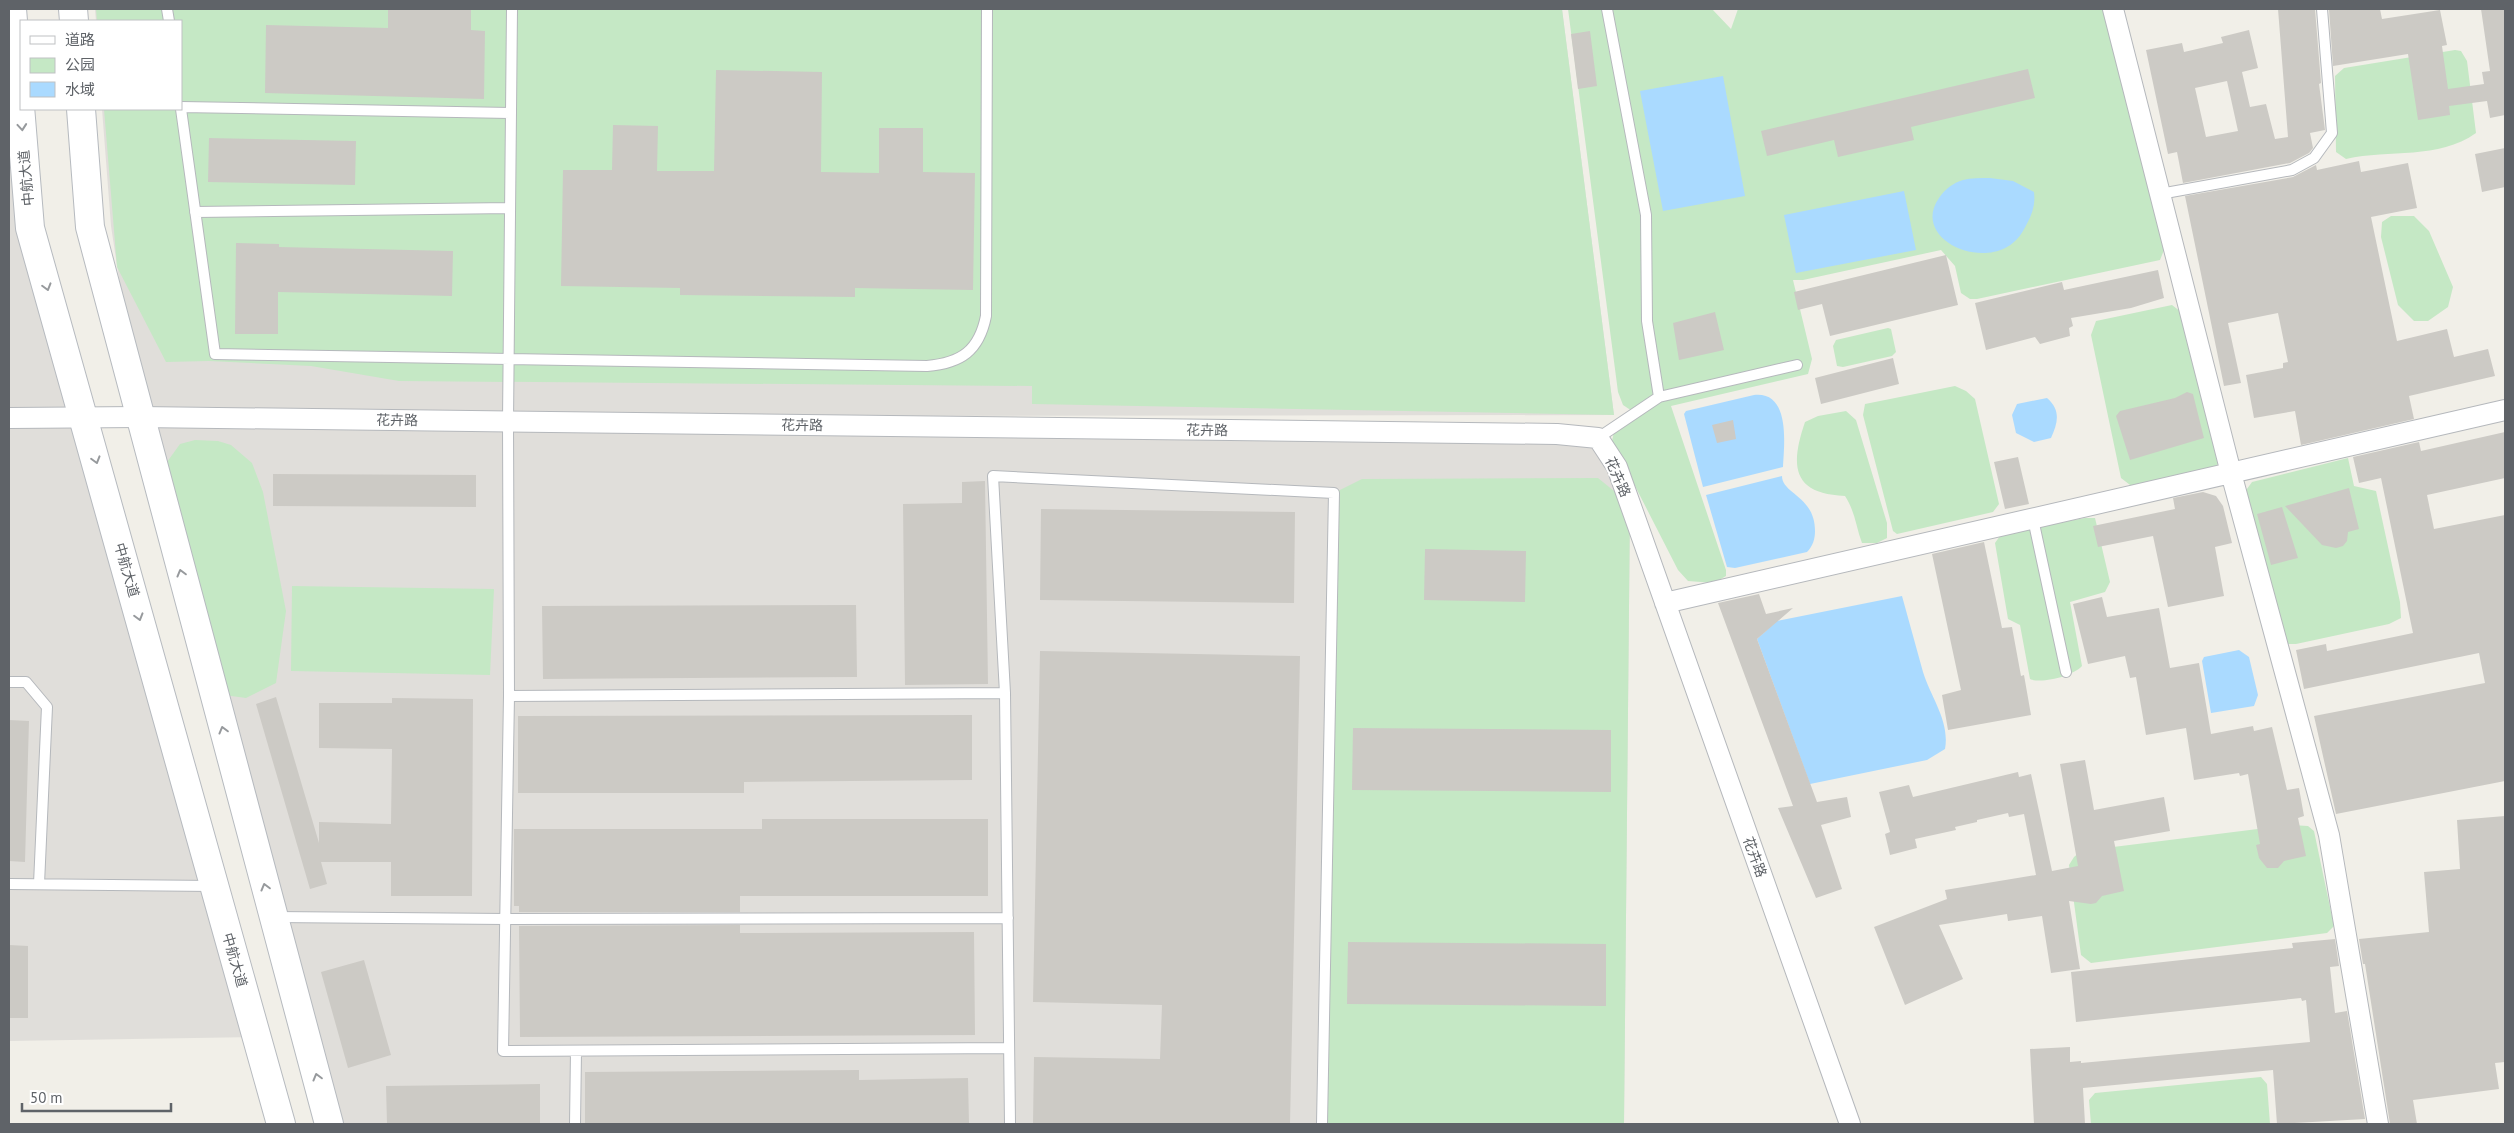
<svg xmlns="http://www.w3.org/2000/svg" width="2514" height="1133" viewBox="0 0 2514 1133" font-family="'PT Sans','Noto Sans SC',sans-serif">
	<rect width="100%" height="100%" fill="#f1efe8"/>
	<path fill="#e0deda" d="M9,9L30,228L260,1037L9,1041Z
		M95,9H1562L1614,415L199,417L1598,438L1630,504L1624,1124H329L140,417L111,226L102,109H181V21H96Z"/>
	<path fill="#c5e8c5" d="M96,9H1562L1614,415L1032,404V386L399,381L311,366L209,361L166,362L117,267L104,109H181V21H97Z
		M1568,9H1712L1731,29L1738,9H2106L2164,233V250L2160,260L1977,299H1970L1961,293L1955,266L1941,250L1803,280H1793L1812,359L1808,374L1671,406L1726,570V576L1714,583L1688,581L1678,570L1612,441L1615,427L1635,413L1623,405L1618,392Z
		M2455,50L2461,51L2467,61L2476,133C2438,160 2390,149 2346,159L2336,152L2335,76L2344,68Z
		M2391,216H2414L2429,231L2453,287L2448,307L2428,321H2414L2398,305L2381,237L2382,222Z
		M2172,305L2185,315L2220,461L2212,472L2134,488L2121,478L2091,335L2096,321Z
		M1888,328L1891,329L1896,352L1892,356L1843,367L1837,366L1833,346L1836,340Z
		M1955,386L1966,391L1975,399L1999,504L1993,512L1897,534L1893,531L1863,415L1865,404Z
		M1846,411L1856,420L1887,523V538L1877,543H1862C1856,527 1855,511 1845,496C1792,494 1790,466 1805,422L1818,416Z
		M195,440L218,441L231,445L252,463L263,492L286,611L276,683L246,698L224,695L167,462L180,444Z
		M2348,458L2354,486L2376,491L2400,602L2401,618L2389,624L2296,644H2285L2244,493L2252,482Z
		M1598,478L1630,504L1624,1124H1322L1334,493L1362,479Z
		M2085,518H2095L2110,582L2105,592L2070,602L2082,666C2073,676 2042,684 2030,679L2020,625L2008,619L1995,543L2002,533Z
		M292,586L494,589L490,675L291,671Z
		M2291,825L2308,826L2314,831L2334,926L2327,933L2091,963L2081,955L2069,865L2074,857L2081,851Z
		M2261,1077L2267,1084L2270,1124H2091L2089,1100L2095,1093Z"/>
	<path fill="#aadaff" d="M1723,76L1745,196L1663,211L1640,91Z
		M1990,178L2013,181L2034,192C2036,208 2030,218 2023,231C1996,278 1908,242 1939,198C1945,189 1953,183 1963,180C1971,178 1981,178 1990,178Z
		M1904,191L1916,250L1796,273L1784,215Z
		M1754,395C1791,391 1784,445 1783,467L1703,487L1684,414L1686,411Z
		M2047,398C2061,410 2058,423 2051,438L2034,442L2016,433L2012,415L2017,404Z
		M1782,476C1782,494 1815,496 1815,531C1815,539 1813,546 1807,552L1735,568L1727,567L1706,495Z
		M1902,596C1909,621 1916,647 1923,672C1931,698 1950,721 1945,749L1927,760L1810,784L1757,639L1777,621Z
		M2239,650L2249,657L2258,695L2254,706L2211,713L2202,661L2204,657Z"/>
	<path fill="#cccac5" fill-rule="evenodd" d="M388,9H471V30L485,31L484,99L265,93L266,25L388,28Z
		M2278,9H2315L2321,83L2319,84L2325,130L2310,133L2313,148L2309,153L2290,163L2183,183L2177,152L2168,154L2146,50L2182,43L2184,52L2223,43L2221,37L2249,30L2258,68L2242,72L2250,107L2266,104L2275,139L2288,137ZM2227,81L2238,131L2206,137L2195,88Z
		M2329,9H2380L2382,19L2440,10L2447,45L2442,46L2448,89L2484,84L2482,72L2490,71L2481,9H2505V115L2490,118L2487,101L2449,106L2450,115L2418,120L2408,54L2333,66Z
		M1590,31L1597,86L1578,89L1571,34Z
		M2028,69L2035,98L1911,127L1914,140L1838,157L1834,140L1767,156L1761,131Z
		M716,70L822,72L821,172L879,173V128H923V172L975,173L973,290L855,288V297L680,295V288L561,286L563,170H612L613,125L658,126L657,171H714Z
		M209,138L356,141L355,185L208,182Z
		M2505,148V187L2482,192L2475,154Z
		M2359,161L2361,172L2408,163L2417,208L2371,217L2397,341L2447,329L2454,357L2488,349L2495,376L2409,396L2414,419L2301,445L2295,411L2254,418L2246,375L2283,368V363L2288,362L2278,313L2228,323L2241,383L2224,386L2185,196L2293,177L2316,165L2317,170Z
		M236,243L279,244V247L453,251L452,296L278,292V334H235Z
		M1946,255L1958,305L1830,336L1822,304L1798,310L1794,292Z
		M2158,270L2164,298L2131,308L2071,318L2073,326L2069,328L2070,336L2040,344L2035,337L1986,350L1975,303L2062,282L2064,290Z
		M1715,312L1724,350L1679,360L1673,323Z
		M1893,358L1899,384L1821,404L1815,378Z
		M2187,392L2193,394L2204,438L2130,460L2116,416L2120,411L2175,398Z
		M1733,420L1736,439L1717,443L1712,425Z
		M2505,432V478L2427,495L2434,529L2505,515V781L2336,814L2314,716L2485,683L2479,653L2304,689L2296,650L2326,644L2327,651L2413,633L2381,478L2359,483L2353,457L2419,442L2421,451Z
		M2018,457L2029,504L2005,509L1994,462Z
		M273,474L476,475V507L273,506Z
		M985,481L988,684L905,685L903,504L962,503V482Z
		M2349,488L2359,529L2348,532L2347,541L2343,546L2336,548L2322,545L2285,506Z
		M2203,492L2216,496L2223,506L2232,543L2215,547L2224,596L2168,607L2153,536L2098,547L2093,526L2175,509L2173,498Z
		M2282,507L2298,558L2271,565L2257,514Z
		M1041,509L1295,512L1294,603L1040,600Z
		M1984,542L2002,628L2012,627L2021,676L2024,675L2031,715L1948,730L1942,695L1961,690L1932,554Z
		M1425,549L1526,551L1525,602L1424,600Z
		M1759,594L1766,614L1793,608L1757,639L1817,802L1847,797L1851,817L1821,825L1842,889L1816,898L1778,808L1793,806L1718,603Z
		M2102,597L2107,617L2159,608L2170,668L2199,663L2211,734L2253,726L2254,731L2272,727L2287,790L2299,788L2304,816L2298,818L2306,856L2284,861L2278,868H2267L2259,858L2256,845L2260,844L2248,774L2240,776L2239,773L2194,780L2186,728L2146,735L2136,677L2130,678L2125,656L2088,664L2073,604Z
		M856,605L857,677L543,679L542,606Z
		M1040,651L1300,656L1290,1124H1033L1034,1057L1160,1059L1162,1005L1033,1002Z
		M276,697L319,843V822L391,824L392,749L319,748V703H392V698L473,699L472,896H391V862H321L327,884L310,889L256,704Z
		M972,715V780L744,782V793H518V716Z
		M9,720L29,721L25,862L9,861Z
		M1353,728L1611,730V792L1352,790Z
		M2085,760L2094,810L2164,797L2170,831L2114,841L2124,891L2102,896L2096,903L2091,904L2069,901L2080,969L2051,973L2042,916L2008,921L2007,914L1939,925L1963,979L1905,1005L1874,927L1947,899L1945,890L2036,875L2024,814L2009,817L2008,813L1977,820V822L1955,827L1956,830L1915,839L1917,848L1890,855L1885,834L1890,832L1879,792L1909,785L1913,797L2018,772L2019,777L2031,774L2052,871L2078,866L2060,764Z
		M2505,816V1062L2495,1063L2499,1089L2413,1100L2417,1124H2390L2365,964H2363L2359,939L2429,932L2424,872L2460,869L2457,820Z
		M762,819H988V896H740V912H519V906H514V829H762Z
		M740,925V933L974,932L975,1035L520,1037L519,926Z
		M2335,939L2339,966L2330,967L2335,1013L2347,1011L2365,1119L2277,1124L2273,1070L2083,1088L2085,1124H2034L2030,1049L2070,1047V1062L2081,1061V1063L2310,1042L2306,1000L2302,1001L2301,998L2076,1022L2071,972L2293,948L2292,943Z
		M1348,942L1606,944V1006L1347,1004Z
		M9,945L28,946V1018H9Z
		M364,960L391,1055L348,1068L321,972Z
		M859,1070V1080L968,1078L969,1124H585V1072Z
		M540,1084V1124H387L386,1086Z"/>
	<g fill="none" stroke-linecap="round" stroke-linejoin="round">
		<defs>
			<path id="service" d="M167,9L169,21
				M181,107L511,113
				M181,109L215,354L927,366C961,363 979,351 986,316L987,9
				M2160,194L2292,170L2314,158L2332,133L2322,9
				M195,212L510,208
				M1659,397L1797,365
				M1598,438L1659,397L1647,321L1646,215L1607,9
				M2033,519L2066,672
				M9,682H26L47,707L39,884
				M1005,693L993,476L1334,493L1322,1124
				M509,696L508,421L512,9
				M9,884L213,886
				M274,917L505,919L1008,918
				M1009,1048L503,1051L509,696L1005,693C1007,836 1008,980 1010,1124
				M575,1124L576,1051"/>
			<path id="minor" d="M2113,9L2231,473L2329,835L2378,1124
				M9,418L140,417L1557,434L1598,438L1617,467L1850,1124
				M1665,603L2505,410"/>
			<path id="secondary" d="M12,9L30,228L281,1124
				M73,9L74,21
				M81,109L90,227L329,1124"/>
		</defs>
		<use href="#service" stroke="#b5b8bc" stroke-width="12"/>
		<use href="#minor" stroke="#b5b8bc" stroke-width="22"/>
		<use href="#secondary" stroke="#b6babf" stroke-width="30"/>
		<use href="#service" stroke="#fff" stroke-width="10"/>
		<use href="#minor" stroke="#fff" stroke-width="20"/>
		<use href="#secondary" stroke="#fff" stroke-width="28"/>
	</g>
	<defs><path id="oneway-chevron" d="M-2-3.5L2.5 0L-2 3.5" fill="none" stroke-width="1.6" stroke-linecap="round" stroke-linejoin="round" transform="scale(1.25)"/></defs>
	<g stroke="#979a9d">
		<use href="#oneway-chevron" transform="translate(22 127) rotate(85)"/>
		<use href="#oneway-chevron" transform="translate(47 287) rotate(74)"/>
		<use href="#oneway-chevron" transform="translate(96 460) rotate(74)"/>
		<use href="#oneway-chevron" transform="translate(181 573) rotate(-105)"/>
		<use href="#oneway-chevron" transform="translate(139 617) rotate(74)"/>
		<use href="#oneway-chevron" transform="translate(223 730) rotate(-105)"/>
		<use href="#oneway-chevron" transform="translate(265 887) rotate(-105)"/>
		<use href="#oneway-chevron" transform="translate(317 1077) rotate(-105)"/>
	</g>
	<g text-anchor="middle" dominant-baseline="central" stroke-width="4" stroke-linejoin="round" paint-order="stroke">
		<g font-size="14" fill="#5f6368" stroke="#fff">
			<text transform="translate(26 178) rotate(-95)">中航大道</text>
			<text transform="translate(397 420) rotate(1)">花卉路</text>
			<text transform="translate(802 425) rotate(1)">花卉路</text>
			<text transform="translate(1207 430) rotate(1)">花卉路</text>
			<text transform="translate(1618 477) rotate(66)">花卉路</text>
			<text transform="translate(127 570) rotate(74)">中航大道</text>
			<text transform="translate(1755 857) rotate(70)">花卉路</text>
			<text transform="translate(235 960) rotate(74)">中航大道</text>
		</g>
	</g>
	<rect width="2514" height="1133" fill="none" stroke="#5f6368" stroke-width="20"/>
	<rect x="20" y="20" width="162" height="90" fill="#ffffff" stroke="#bfc1c3"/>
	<rect x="30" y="36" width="25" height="8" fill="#ffffff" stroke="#bfc1c3"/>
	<text x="65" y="45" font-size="15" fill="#5f6368">道路</text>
	<rect x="30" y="58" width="25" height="15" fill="#c5e8c5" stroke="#bfc1c3"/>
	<text x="65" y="70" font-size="15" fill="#5f6368">公园</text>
	<rect x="30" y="82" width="25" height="15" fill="#aadaff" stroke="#bfc1c3"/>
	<text x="65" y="95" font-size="15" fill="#5f6368">水域</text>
	<path d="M22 1103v8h149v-8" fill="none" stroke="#5f6368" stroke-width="2.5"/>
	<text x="30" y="1103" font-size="15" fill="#5f6368" stroke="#ffffff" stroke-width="4" paint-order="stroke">50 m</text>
</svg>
